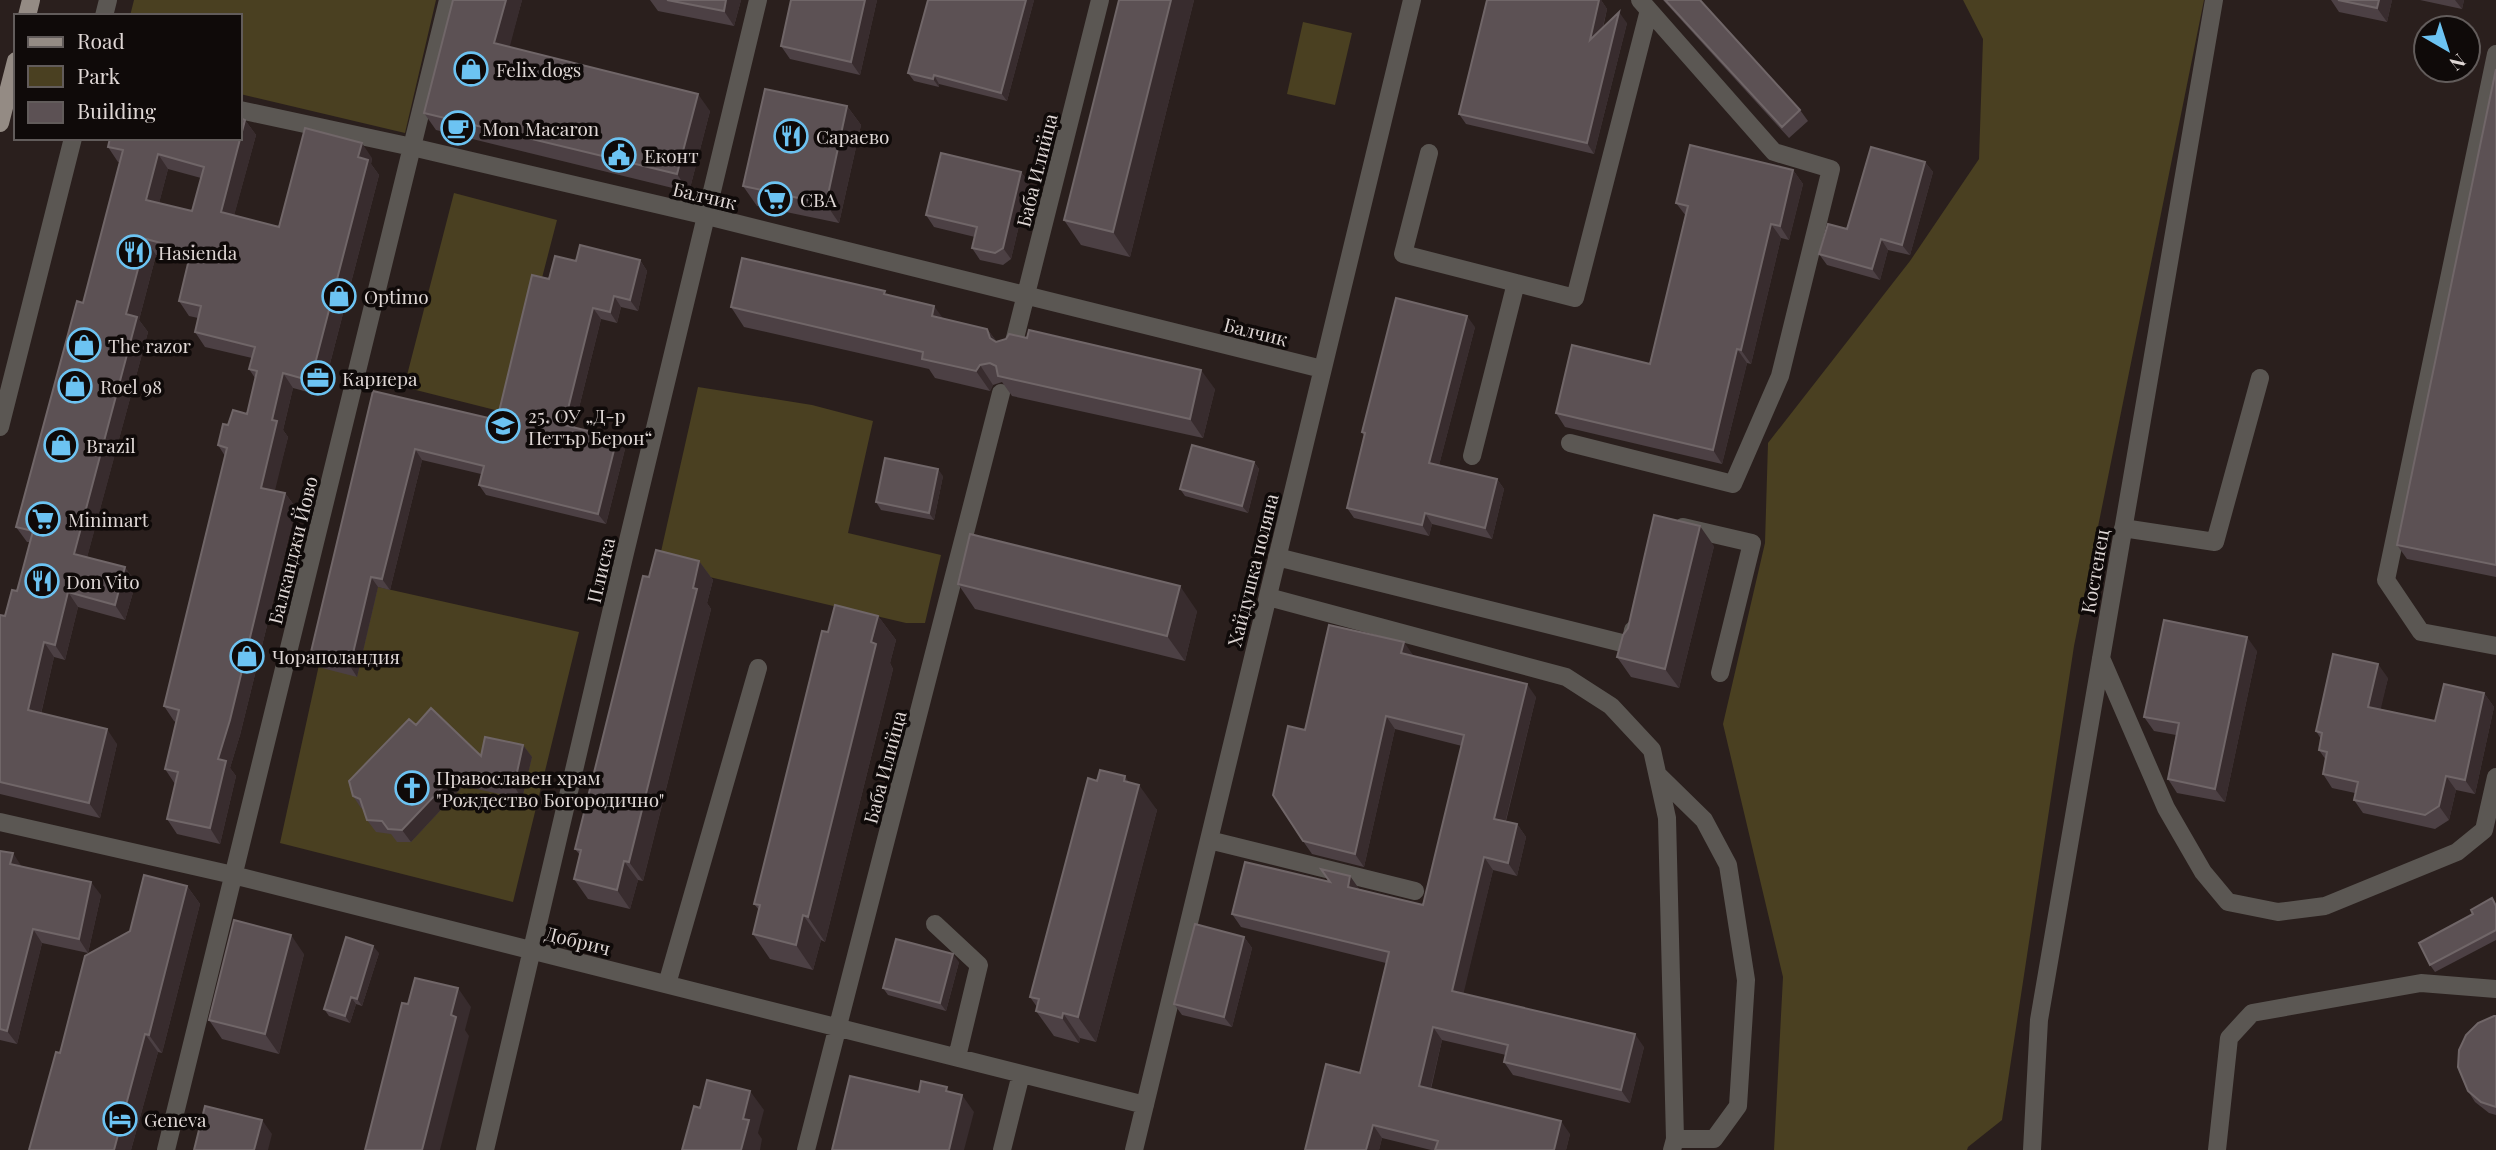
<svg xmlns="http://www.w3.org/2000/svg" width="2496" height="1150" viewBox="0 0 2496 1150" font-family="'Playfair Display',serif">
	<rect width="100%" height="100%" fill="#2a1f1d"/>
	<path fill="#4a4021" d="M134,0H436L405,133L240,94V16H130Z
		M1963,0H2204L2074,646L2002,1120L1968,1147L1967,1150H1774L1783,977L1723,724L1765,543L1768,443L1910,261L1979,159L1983,39Z
		M1303,22L1352,33L1335,105L1287,94Z
		M454,193L557,220L507,413L404,387Z
		M698,387L812,405L873,421L848,533L941,555L925,623H906L658,565Z
		M338,578L579,632L513,902L280,843Z"/>
	<g fill="none" stroke-linecap="round" stroke-linejoin="round">
		<path stroke="#5b5753" stroke-width="18" d="M104,16L108,0
			M2496,54L2386,580L2421,632L2496,646
			M240,110L412,147L707,216L1322,369
			M1429,153L1403,254L1575,298L1649,10
			M1012,350L1100,0
			M0,427L73,138
			M1570,443L1733,484L1780,376L1831,169L1774,152L1640,0
			M1472,456L1516,283
			M1683,527L1752,543L1720,673
			M2123,528L2215,542L2260,378
			M1277,557L1630,645L1633,630
			M1268,597L1566,677L1611,706L1652,750L1667,818L1675,1139L1672,1150
			M2101,658L2166,808L2203,872L2228,902L2278,912L2325,906L2457,852L2484,830L2496,777
			M1658,775L1704,820L1728,865L1746,980L1738,1106L1714,1139H1675
			M0,822L233,875L1145,1105
			M1209,840L1415,891
			M935,924L979,965L957,1057
			M667,984L758,668
			M166,1150L448,0
			M485,1150L624,557L758,0
			M806,1150L1001,393
			M1002,1150L1021,1074
			M1134,1150L1412,0
			M2032,1150L2039,1020L2214,0
			M2217,1150L2229,1038L2252,1013L2421,983L2496,989"/>
		<path stroke="#948b84" stroke-width="18" d="M27,16L31,0
			M0,123L16,61"/>
	</g>
	<path fill="#4c4044" fill-rule="evenodd" d="M453,0H522L509,47L710,111L689,192L436,130L424,113Z
		M650,0H741L734,26L658,11Z
		M791,0H877L860,75L790,59L781,46Z
		M1034,0L1007,101L939,84V87L914,81L908,73Z
		M1119,0H1194L1130,257L1081,245L1064,220Z
		M1487,0H1601L1607,9L1603,28L1627,23L1594,154L1466,124L1459,114Z
		M1663,0H1700L1800,110L1808,121L1789,138Z
		M2331,0H2392L2387,22L2339,12Z
		M2420,0H2464L2462,9Z
		M2496,69V577L2407,559L2397,545Z
		M847,106L861,125L839,223L757,206L743,186Z
		M245,120L256,135L234,215L279,227L372,158L371,164L379,175L326,379L323,378L319,395L293,388L283,430L288,437L274,491L285,493L296,508L240,735L230,768L236,776L220,844L177,834L167,819L175,784L165,769L176,722L174,721L164,706L225,456L218,445L228,425L247,414L255,378L249,369L252,358L205,347L195,332L198,318L189,316L179,301L188,263L156,255L139,320L148,332L87,557L136,582L125,620L78,607L65,660L54,657L41,714L117,744L100,818L0,794V615L5,616L17,591L30,542H27L16,527L83,303L120,162H118L108,147ZM168,169L201,178L192,211L159,203Z
		M1925,162L1933,172L1910,255L1888,250L1880,280L1827,265L1819,254Z
		M1793,170L1803,184L1789,240L1781,238L1751,364L1747,363L1722,464L1565,427L1556,413L1650,364L1686,216L1676,203Z
		M1021,172L1029,183L1011,259L1003,265L980,260L972,248L975,237L934,227L926,215Z
		M640,260L647,271L638,311L621,307L617,323L601,319L574,428L625,449L606,524L486,495L479,485L481,474L422,460L390,590L378,587L357,677L318,667L310,656L373,391L497,420L549,279L576,261Z
		M888,295L943,319L987,329L997,342L1215,389L1203,438L1012,396L1002,382L993,385L990,391L935,378L929,369L744,327L731,307Z
		M1475,327L1439,465L1497,479L1504,489L1492,539L1432,524L1429,536L1354,518L1347,508L1365,437L1362,432Z
		M1254,462L1259,469L1248,513L1185,496L1180,489Z
		M943,476L934,520L881,510L876,502Z
		M1714,546L1679,688L1631,677L1617,657Z
		M699,561L713,580L707,603L711,609L643,881L638,880L630,909L588,899L574,879L580,855L575,849L649,577Z
		M958,584L1197,611L1185,661L975,609Z
		M878,616L896,640L890,663L893,669L825,942L821,940L813,970L770,959L753,934L759,910L754,904L828,632Z
		M2257,651L2225,802L2177,793L2168,779L2176,735L2154,731L2144,717Z
		M1413,655V656L1536,697L1506,821L1517,824L1526,837L1517,876L1493,870L1463,993L1644,1047L1630,1103L1513,1075L1504,1062L1506,1055L1442,1040L1431,1089L1570,1134L1566,1150H1431L1382,1138L1379,1150L1360,1073L1386,963L1241,927L1232,914L1350,876L1359,889L1423,905L1462,746L1395,729L1364,867L1312,854L1303,841Z
		M2388,678L2380,709L2435,721L2484,693L2494,707L2475,794L2456,790L2449,820L2435,829L2363,813L2354,800L2355,793L2332,788L2323,774L2326,760L2319,750L2321,739L2316,731Z
		M416,725L481,756L523,745L532,757L522,799L463,786L411,842H397L391,834L376,832L367,820L363,809L361,808L353,796Z
		M1097,781L1129,782L1157,810L1096,1042L1080,1038L1079,1043L1054,1036L1036,1011L1037,1007L1030,997Z
		M0,851L22,867L101,895L88,953L42,943L17,1044L0,1040Z
		M187,886L200,904L162,1053L158,1052L131,1150H29L130,931Z
		M2492,898L2496,904V940L2435,972L2430,965L2473,914Z
		M1244,937L1252,948L1232,1027L1182,1015L1174,1004Z
		M379,953L362,1006L356,1004L350,1023L329,1016L324,1009Z
		M304,954L279,1054L222,1039L209,1020Z
		M959,962L946,1011L888,995L883,988Z
		M2496,1016V1115L2489,1113L2475,1102L2468,1091Z"/>
	<path fill="#382c2e" d="M506,0H522L506,61L494,43Z
		M726,0H741L734,26L724,11Z
		M865,0H877L860,75L851,62Z
		M1026,0H1034L1007,101L1001,93Z
		M1171,0H1194L1130,257L1113,232Z
		M1599,0H1601L1607,9L1597,51L1590,40Z
		M2379,0H2392L2387,22L2377,8Z
		M2455,0H2464L2462,9Z
		M1619,12L1627,23L1594,154L1587,143Z
		M934,75L939,84V87L933,79Z
		M698,94L710,111L689,192L677,174Z
		M847,106L861,125L839,223L826,204Z
		M245,120L256,135L231,227L221,212Z
		M362,143L372,158L371,164L379,175L326,379L315,364Z
		M158,154L168,169L156,215L146,200Z
		M1925,162L1933,172L1910,255L1902,245Z
		M1793,170L1803,184L1789,240L1780,226Z
		M1021,172L1029,183L1011,259L1003,248Z
		M1771,224L1781,238L1751,364L1741,350Z
		M146,239L156,255L139,320L148,332L84,569L74,554L126,314Z
		M1881,239L1888,250L1880,280L1872,269Z
		M640,260L647,271L638,311L630,300Z
		M614,296L621,307L617,323L610,312Z
		M934,306L948,325L932,316Z
		M593,308L601,319L572,436L564,425Z
		M1467,316L1475,327L1437,473L1429,463Z
		M987,329L1001,348L990,338Z
		M1737,349L1747,363L1722,464L1713,450Z
		M312,363L323,378L319,395L308,380Z
		M980,365L993,385L990,391L976,371Z
		M1201,370L1215,389L1203,438L1190,419Z
		M283,373L293,388L283,430L288,437L272,503L261,488L272,420Z
		M617,438L625,449L606,524L598,514Z
		M415,449L422,460L390,590L382,579Z
		M1254,462L1259,469L1248,513L1242,506Z
		M938,469L943,476L934,520L929,513Z
		M1497,479L1504,489L1492,539L1485,528Z
		M285,493L296,508L240,735L230,768L236,776L220,844L210,828L218,759Z
		M1425,513L1432,524L1429,536L1422,525Z
		M1700,526L1714,546L1679,688L1665,669Z
		M699,561L713,580L707,603L711,609L643,881L629,862Z
		M125,567L136,582L125,620L115,605Z
		M371,577L378,587L357,677L350,666Z
		M1180,586L1197,611L1185,661L1167,636Z
		M68,592L78,607L65,660L55,645Z
		M878,616L896,640L890,663L893,669L825,942L808,917Z
		M2247,637L2257,651L2225,802L2215,789Z
		M44,642L54,657L38,726L28,710Z
		M1404,642L1413,655L1410,666L1401,653Z
		M2378,664L2388,678L2378,721L2368,707Z
		M1527,684L1536,697L1503,831L1494,819Z
		M2484,693L2494,707L2475,794L2465,780Z
		M1386,716L1395,729L1364,867L1355,854Z
		M107,729L117,744L100,818L89,803Z
		M523,745L532,757L522,799L514,786Z
		M455,774L463,786L411,842L402,830Z
		M1125,776L1137,794L1139,785L1157,810L1096,1042L1078,1017Z
		M2446,776L2456,790L2449,820L2439,806Z
		M1517,824L1526,837L1517,876L1508,863Z
		M13,853L22,867L10,864Z
		M1484,857L1493,870L1461,1004L1452,991Z
		M624,861L638,880L630,909L617,890Z
		M1350,876L1359,889L1357,900L1348,887Z
		M91,882L101,895L88,953L79,939Z
		M187,886L200,904L162,1053L149,1035Z
		M803,915L821,940L813,970L796,945Z
		M33,929L42,943L17,1044L7,1031Z
		M291,935L304,954L279,1054L265,1034Z
		M1244,937L1252,948L1232,1027L1224,1017Z
		M373,946L379,953L362,1006L357,999Z
		M953,954L959,962L946,1011L940,1003Z
		M458,988L471,1007L465,1030L469,1036L440,1150H422L451,1015Z
		M351,997L356,1004L350,1023L345,1016Z
		M1063,1013L1080,1038L1079,1043L1062,1018Z
		M1433,1027L1442,1040L1428,1099L1419,1086Z
		M145,1034L158,1052L131,1150H114Z
		M1635,1034L1644,1047L1630,1103L1621,1090Z
		M750,1091L764,1110L758,1133L762,1139L760,1150H741L743,1119Z
		M962,1095L974,1112L964,1150H949Z
		M262,1120L272,1134L268,1150H254Z
		M1561,1121L1570,1134L1566,1150H1554Z
		M1373,1125L1382,1138L1379,1150H1366Z"/>
	<path fill="#5c5154" stroke="#706668" stroke-width="2" fill-rule="evenodd" d="M453,0H506L494,43L698,94L677,174L424,113Z
		M667,0H726L724,11Z
		M791,0H865L851,62L781,46Z
		M928,0H1026L1001,93L934,75L933,79L908,73Z
		M1119,0H1171L1113,232L1064,220Z
		M1487,0H1599L1590,40L1619,12L1587,143L1459,114Z
		M1665,0H1700L1800,110L1782,127Z
		M2338,0H2379L2377,8Z
		M2496,69V565L2397,545Z
		M765,89L847,106L826,204L743,186Z
		M240,118L245,120L221,212L279,227L305,128L362,143L358,157L368,160L315,364L312,363L308,380L283,373L272,420L277,421L261,488L285,493L230,720L218,759L226,761L210,828L167,819L178,772L165,769L179,710L164,706L227,448L218,445L223,424L228,425L233,410L247,414L257,371L249,369L255,347L195,332L201,306L179,301L191,251L146,239L126,314L137,317L74,554L125,567L115,605L68,592L55,645L44,642L28,710L107,729L89,803L0,782V615L5,616L12,590L17,591L33,531L16,527L77,301L83,303L123,150L108,147L110,138H240ZM158,154L204,167L192,211L146,200Z
		M1690,145L1793,170L1780,226L1771,224L1741,350L1737,349L1713,450L1556,413L1572,345L1650,364L1688,206L1676,203Z
		M1871,147L1925,162L1902,245L1881,239L1872,269L1819,254L1828,224L1847,229Z
		M941,153L1021,172L1003,248L995,253L972,248L977,227L926,215Z
		M580,245L640,260L630,300L614,296L610,312L593,308L564,425L617,438L598,514L479,485L484,466L415,449L382,579L371,577L350,666L310,656L373,391L497,420L532,275L549,279L555,256L576,261Z
		M742,258L885,291L884,294L934,306L932,316L987,329L990,338L996,342L1006,339L1009,334L1027,338L1029,330L1201,370L1190,419L998,376L996,366L990,363L980,365L976,371L922,359L923,352L731,307Z
		M1396,298L1467,316L1429,463L1497,479L1485,528L1425,513L1422,525L1347,508L1365,433L1362,432Z
		M1192,445L1254,462L1242,506L1180,489Z
		M885,458L938,469L929,513L876,502Z
		M1654,515L1700,526L1665,669L1617,657L1623,635L1628,628Z
		M970,534L1180,586L1167,636L958,584Z
		M656,550L699,561L693,588L697,589L629,862L624,861L617,890L574,879L581,850L575,849L643,576L649,577Z
		M835,605L878,616L871,642L876,644L808,917L803,915L796,945L753,934L760,905L754,904L822,631L828,632Z
		M2164,620L2247,637L2215,789L2168,779L2179,723L2144,717Z
		M1329,625L1404,642L1401,653L1527,684L1494,819L1517,824L1508,863L1484,857L1452,991L1635,1034L1621,1090L1504,1062L1508,1045L1433,1027L1419,1086L1561,1121L1554,1150H1435L1438,1141L1373,1125L1366,1150H1305L1326,1064L1360,1073L1389,952L1232,914L1245,862L1330,882L1321,869L1350,876L1348,887L1423,905L1464,735L1386,716L1355,854L1303,841L1273,795L1288,726L1305,730Z
		M2333,654L2378,664L2368,707L2435,721L2444,684L2484,693L2465,780L2446,776L2439,806L2425,815L2354,800L2358,782L2323,774L2327,752L2319,750L2322,733L2316,731Z
		M431,708L481,756L485,737L523,745L514,786L455,774L402,830L388,829L382,821L367,820L360,799L353,796L349,781L409,719L416,725Z
		M1100,770L1125,776L1124,781L1139,785L1078,1017L1063,1013L1062,1018L1036,1011L1039,999L1030,997L1088,778L1097,781Z
		M0,851L13,853L10,864L91,882L79,939L33,929L7,1031L0,1029Z
		M144,875L187,886L149,1035L145,1034L114,1150H29L56,1052L60,1053L85,956L130,931Z
		M2492,898L2496,906V930L2430,965L2419,943L2473,914L2471,910Z
		M234,920L291,935L265,1034L209,1020Z
		M1195,924L1244,937L1224,1017L1174,1004Z
		M346,937L373,946L357,999L351,997L345,1016L324,1009Z
		M896,939L953,954L940,1003L883,988Z
		M415,978L458,988L451,1015L456,1017L422,1150H365L402,1003L408,1004Z
		M2494,1016H2496V1107L2481,1102L2468,1091L2458,1067L2459,1050L2466,1035L2478,1023Z
		M850,1076L919,1092L921,1081L947,1087L946,1091L962,1095L949,1150H832Z
		M707,1080L750,1091L743,1119L749,1120L741,1150H682L694,1106L700,1108Z
		M205,1106L262,1120L254,1150H194Z"/>
	<defs>
		<symbol id="shop-ring" viewBox="-11 -11 22 22"><circle r="9.5" fill="#0f0a09" stroke="#6cc3f2" stroke-width="1.5"/><path d="M-5-2.5h2.3a2.7 3.5 0 0 1 5.4 0H5L5.5 6h-11ZM-1.5-2.5h3a1.5 2.3 0 0 0-3 0Z" fill="#6cc3f2"/></symbol>
		<symbol id="cafe-ring" viewBox="-11 -11 22 22"><circle r="9.5" fill="#0f0a09" stroke="#6cc3f2" stroke-width="1.5"/><path d="M-5.5-4.5H6V0H3Q3 3.5 0 3.5H-2.5Q-5.5 3.5-5.5 0ZM3-3.2v2h1.7v-2ZM-6 4.5H4V6H-6Z" fill="#6cc3f2"/></symbol>
		<symbol id="restaurant-ring" viewBox="-11 -11 22 22"><circle r="9.5" fill="#0f0a09" stroke="#6cc3f2" stroke-width="1.5"/><path d="M-5-6h1v4h1v-4h1v4h1v-4h1v5L-1.5 .5V6h-2V.5L-5-1ZM5-6V6H3V1.5H1.5Q1.5-4 5-6Z" fill="#6cc3f2"/></symbol>
		<symbol id="civic-ring" viewBox="-11 -11 22 22"><circle r="9.5" fill="#0f0a09" stroke="#6cc3f2" stroke-width="1.5"/><path d="M-.6-6.5H3V-4.5H.6V-3L4-1V1h2V6H-6V1h2V-1L-.6-3ZM-1.2 2.5V6h2.4V2.5Z" fill="#6cc3f2"/></symbol>
		<symbol id="supermarket-ring" viewBox="-11 -11 22 22"><circle r="9.5" fill="#0f0a09" stroke="#6cc3f2" stroke-width="1.5"/><path d="M-6-5.5h2.5l.6 2H6L4.5 2H-2.5L-4.4-4H-6ZM-1.5 3.2a1.3 1.3 0 1 0 .1 0ZM3 3.2a1.3 1.3 0 1 0 .1 0Z" fill="#6cc3f2"/></symbol>
		<symbol id="office-ring" viewBox="-11 -11 22 22"><circle r="9.5" fill="#0f0a09" stroke="#6cc3f2" stroke-width="1.5"/><path d="M-6-3h4V-5.5h4V-3h4V5H-6ZM-1-4.5V-3h2v-1.5ZM-6 0V1H6V0Z" fill="#6cc3f2"/></symbol>
		<symbol id="school-ring" viewBox="-11 -11 22 22"><circle r="9.5" fill="#0f0a09" stroke="#6cc3f2" stroke-width="1.5"/><path d="M0-5L7-2L0 1L-7-2ZM-4 1L0 2.5L4 1V4Q0 6-4 4Z" fill="#6cc3f2"/></symbol>
		<symbol id="church-ring" viewBox="-11 -11 22 22"><circle r="9.5" fill="#0f0a09" stroke="#6cc3f2" stroke-width="1.5"/><path d="M-1.2-6h2.4v3.5h3.3v2.4h-3.3V6h-2.4V-.1h-3.3v-2.4h3.3Z" fill="#6cc3f2"/></symbol>
		<symbol id="hotel-ring" viewBox="-11 -11 22 22"><circle r="9.5" fill="#0f0a09" stroke="#6cc3f2" stroke-width="1.5"/><path d="M-6-4.5h1.5V1H6V5H4.5V3h-9V5H-6ZM-4 0a1.8 1.8 0 1 1 3.6 0ZM.5 0V-2.5h3Q6-2.5 6 0Z" fill="#6cc3f2"/></symbol>
	</defs>
	<g fill-rule="evenodd">
		<use href="#shop-ring" x="452" y="50" width="38" height="38"/>
		<use href="#cafe-ring" x="439" y="109" width="38" height="38"/>
		<use href="#restaurant-ring" x="772" y="117" width="38" height="38"/>
		<use href="#civic-ring" x="600" y="136" width="38" height="38"/>
		<use href="#supermarket-ring" x="756" y="180" width="38" height="38"/>
		<use href="#restaurant-ring" x="115" y="233" width="38" height="38"/>
		<use href="#shop-ring" x="320" y="277" width="38" height="38"/>
		<use href="#shop-ring" x="65" y="326" width="38" height="38"/>
		<use href="#office-ring" x="299" y="359" width="38" height="38"/>
		<use href="#shop-ring" x="56" y="367" width="38" height="38"/>
		<use href="#school-ring" x="484" y="407" width="38" height="38"/>
		<use href="#shop-ring" x="42" y="426" width="38" height="38"/>
		<use href="#supermarket-ring" x="24" y="500" width="38" height="38"/>
		<use href="#restaurant-ring" x="23" y="562" width="38" height="38"/>
		<use href="#shop-ring" x="228" y="637" width="38" height="38"/>
		<use href="#church-ring" x="393" y="769" width="38" height="38"/>
		<use href="#hotel-ring" x="101" y="1100" width="38" height="38"/>
	</g>
	<g text-anchor="middle" dominant-baseline="central" stroke-width="7" stroke-linejoin="round" paint-order="stroke">
		<g font-size="19" fill="#dfd7d5" stroke="#0f0a09" text-anchor="start">
			<text x="496" y="69">Felix dogs</text>
			<text x="482" y="128">Mon Macaron</text>
			<text x="816" y="136">Сараево</text>
			<text x="644" y="155">Еконт</text>
			<text x="800" y="199">CBA</text>
			<text x="158" y="252">Hasienda</text>
			<text x="364" y="296">Optimo</text>
			<text x="108" y="345">The razor</text>
			<text x="342" y="378">Кариера</text>
			<text x="100" y="386">Roel 98</text>
			<text x="528" y="415">25. ОУ „Д-р<tspan x="528" dy="22">Петър Берон“</tspan></text>
			<text x="86" y="445">Brazil</text>
			<text x="68" y="519">Minimart</text>
			<text x="66" y="581">Don Vito</text>
			<text x="272" y="656">Чораполандия</text>
			<text x="436" y="777">Православен храм<tspan x="436" dy="22">"Рождество Богородично"</tspan></text>
			<text x="144" y="1119">Geneva</text>
		</g>
		<g font-size="19" fill="#dfd7d5" stroke="#0f0a09">
			<text transform="translate(1036 170) rotate(-76)">Баба Илийца</text>
			<text transform="translate(705 195) rotate(13)">Балчик</text>
			<text transform="translate(1256 331) rotate(14)">Балчик</text>
			<text transform="translate(292 550) rotate(-76)">Балканджи Йово</text>
			<text transform="translate(600 570) rotate(-77)">Плиска</text>
			<text transform="translate(1252 570) rotate(-76)">Хайдушка поляна</text>
			<text transform="translate(2094 571) rotate(-80)">Костенец</text>
			<text transform="translate(884 767) rotate(-75)">Баба Илийца</text>
			<text transform="translate(578 940) rotate(14)">Добрич</text>
		</g>
	</g>
	<rect x="14" y="14" width="228" height="126" fill="#0f0a09" stroke="#625c5b" stroke-width="2"/>
	<rect x="28" y="37" width="35" height="10" fill="#948b84" stroke="#625c5b" stroke-width="2"/>
	<text x="77" y="49" font-size="21" fill="#dfd7d5">Road</text>
	<rect x="28" y="66" width="35" height="21" fill="#4a4021" stroke="#625c5b" stroke-width="2"/>
	<text x="77" y="84" font-size="21" fill="#dfd7d5">Park</text>
	<rect x="28" y="102" width="35" height="21" fill="#5c5154" stroke="#625c5b" stroke-width="2"/>
	<text x="77" y="119" font-size="21" fill="#dfd7d5">Building</text>
	<g transform="translate(2447 49) rotate(141)"><circle r="33" fill="#0f0a09" stroke="#625c5b" stroke-width="2"/>
	<path d="M0-5L12 26L0 18L-12 26Z" fill="#6cc3f2"/>
	<text y="-10" font-size="19" font-weight="bold" text-anchor="middle" fill="#dfd7d5">N</text>
	</g>
</svg>
